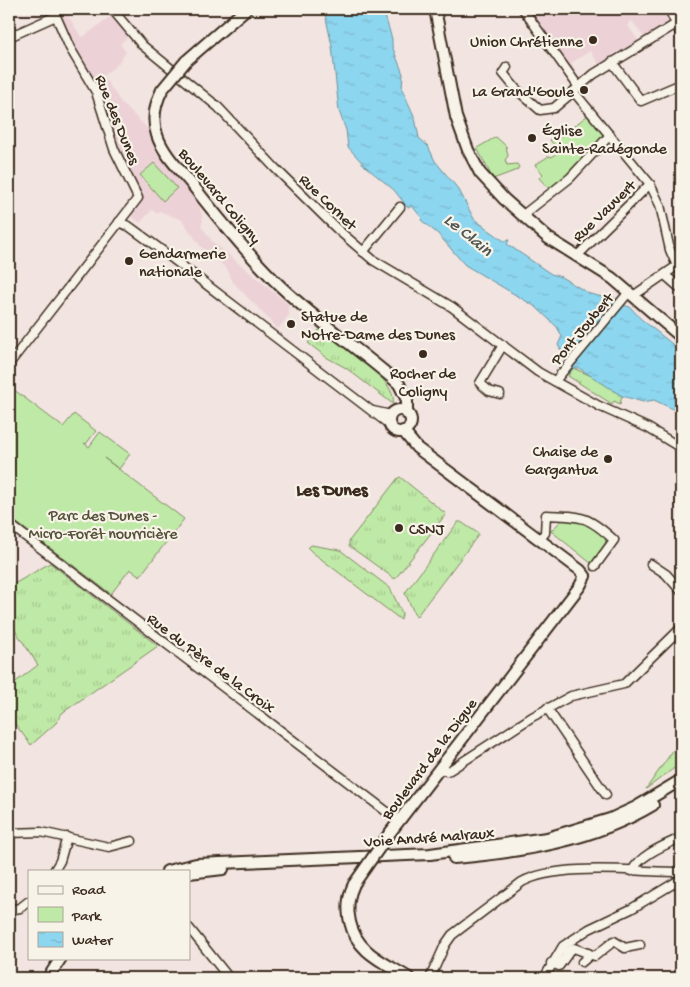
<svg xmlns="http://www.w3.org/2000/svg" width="690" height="987" viewBox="0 0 690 987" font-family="'Gochi Hand',sans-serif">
	<defs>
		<pattern id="grass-tufts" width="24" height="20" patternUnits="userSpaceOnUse" patternTransform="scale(1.25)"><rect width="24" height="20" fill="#bfe9a6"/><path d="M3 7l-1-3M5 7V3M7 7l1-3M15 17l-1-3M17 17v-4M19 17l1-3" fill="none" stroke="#a5c88e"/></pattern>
		<pattern id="forest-firs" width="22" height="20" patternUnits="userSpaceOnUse" patternTransform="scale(1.25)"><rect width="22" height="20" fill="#bfe9a6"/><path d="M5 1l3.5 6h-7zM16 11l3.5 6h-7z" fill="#a5c88e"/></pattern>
		<pattern id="water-ripples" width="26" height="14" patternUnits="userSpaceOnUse" patternTransform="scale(1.25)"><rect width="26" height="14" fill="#8dd6ef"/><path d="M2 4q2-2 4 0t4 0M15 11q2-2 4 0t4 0" fill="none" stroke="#7bb8cc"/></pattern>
	</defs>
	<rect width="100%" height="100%" fill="#f2e4e0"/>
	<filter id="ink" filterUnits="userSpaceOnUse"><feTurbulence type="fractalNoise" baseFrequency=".02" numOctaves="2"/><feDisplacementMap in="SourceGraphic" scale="10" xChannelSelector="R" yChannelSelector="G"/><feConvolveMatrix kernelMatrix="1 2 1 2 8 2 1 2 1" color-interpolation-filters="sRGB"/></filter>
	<g filter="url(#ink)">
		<g fill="#ecd2d6">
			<polygon points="537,9 542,15 554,9 663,9 669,22 668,25 645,39 632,21 629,22 628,26 639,42 622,52 618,51 614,53 613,57 600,66 590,51 571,63 574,69 570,71 530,13"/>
			<polygon points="56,13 67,14 82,38 112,15 128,37 120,44 126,52 117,65 103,76 121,102 149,130 156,149 198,200 203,220 201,226 213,242 288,304 289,315 278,329 233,282 227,269 201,247 182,220 159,211 157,214 152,210 140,223 129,214 143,199 116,149 103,108"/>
		</g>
		<g fill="url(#grass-tufts)" stroke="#7d8a62">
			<path d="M320,329C338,342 399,380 393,404L346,368L326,357L308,343Z"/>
			<polygon points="573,368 601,380 622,396 620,404 614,401 612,404 568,376"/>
			<polygon points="400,477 446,514 395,579 349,546 349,541 398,478"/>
			<polygon points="458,522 461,522 479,534 416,617 405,593"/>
			<polygon points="311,545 340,550 390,588 402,613 401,620 312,552 308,548"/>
			<polygon points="50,563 158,646 62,713 56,723 31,745 9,716 9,687 38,665 9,621 9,587"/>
		</g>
		<polygon fill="url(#forest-firs)" stroke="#7d8a62" points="681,739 681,763 646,789"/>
		<g fill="#bfe9a6" stroke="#7d8a62">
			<polygon points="588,115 603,133 603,137 577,166 550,190 539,178 543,174 535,165 549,156 552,157 559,151 550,140 558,135 560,137"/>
			<polygon points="496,137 506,146 508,156 505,160 507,165 517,164 519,167 517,170 493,179 477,148"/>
			<polygon points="154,163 177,188 163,201 140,175"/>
			<polygon points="9,386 63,427 74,414 96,431 86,444 84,443 89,447 100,432 130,454 119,469 104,458 184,519 140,576 130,569 111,594 9,517"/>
			<polygon points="564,518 580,519 605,536 606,547 592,564 551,531"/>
		</g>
		<polygon fill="url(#water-ripples)" stroke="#6c919b" points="324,9 383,9 392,39 392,46 403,74 402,89 415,118 419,138 428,146 435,161 459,190 474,219 504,241 509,240 507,244 551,274 561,277 590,294 611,299 613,297 623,305 630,307 641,319 681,351 681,413 654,400 643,402 622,396 579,368 573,368 569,374 571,367 565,361 566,359 558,345 562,336 557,327 536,307 465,265 438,234 421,220 422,218 412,206 408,208 394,190 366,167 348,147 346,130 339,111 332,46"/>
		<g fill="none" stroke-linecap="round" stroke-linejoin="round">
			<g stroke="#3b2a1e" stroke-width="11">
				<g id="street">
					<polyline points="112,9 142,45 218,107 275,168 337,229 373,260 452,307 538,372 599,406 648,428 681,448"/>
					<polyline points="523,9 578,86"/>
					<polyline points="669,9 681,35"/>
					<polyline points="9,37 56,16 70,48 96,92 114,149 138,198 9,364"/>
					<polyline points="612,62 641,101 681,84"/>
					<polyline points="507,67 503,73 516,89 540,110 554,108 594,74 676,24"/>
					<polyline points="574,92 650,184 660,205 670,250 677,266"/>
					<polyline points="523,215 570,178 610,135"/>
					<polyline points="119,222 130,227 160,249 390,425"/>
					<polyline points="363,252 400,207"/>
					<polyline points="576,257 650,184"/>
					<polyline points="665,275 681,289"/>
					<polyline points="633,296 681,263"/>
					<polyline points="555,381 629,292"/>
					<polyline points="500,394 489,391 480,383 503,345"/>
					<polyline points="373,411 391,415"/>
					<polyline points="9,524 399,821"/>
					<path d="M540,539L545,533L546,515C581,516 587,515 614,540L595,566"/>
					<polyline points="651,564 666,574 681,591"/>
					<polyline points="547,708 606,795"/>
					<polyline points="439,768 446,771 450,770 532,717 571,696 624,684 681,628"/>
					<polyline points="9,833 41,832 109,847 132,841"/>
					<polyline points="54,871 60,861 67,837"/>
					<path d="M632,871C640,855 663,846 678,839"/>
					<polyline points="9,910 20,908 29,901"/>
					<polyline points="189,928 229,978"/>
					<polyline points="582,962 589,956 588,953"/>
					<polyline points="551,963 559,966 567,955 566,953 574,948 595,956 614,941 625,948 640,945"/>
					<path d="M430,978L445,945L452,935L522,882C558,862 638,872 681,872"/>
					<polyline points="544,978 563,946 589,929 631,909 681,879"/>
				</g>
			</g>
			<g stroke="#3b2a1e" stroke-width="14">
				<g id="secondary">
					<polyline points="435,9 456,117 468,150 480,173 504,199 548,238 612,278 681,337"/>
					<polyline points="186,61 246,9"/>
					<path d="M162,90C155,104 152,120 157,135C163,154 181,171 194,187C219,219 245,251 274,280C312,318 358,348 399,384L407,400V414"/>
					<circle cx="400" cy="421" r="11"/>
					<polyline points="389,834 580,586 585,576 580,570 417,448 403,431"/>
					<path d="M454,858C523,852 593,841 653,805"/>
					<polyline points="167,871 196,864 430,854 547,838 610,819 636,807 681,780"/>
					<polyline points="189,873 223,869"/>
					<path d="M354,884C348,896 347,909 350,922C357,953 384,962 409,978"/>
					<polyline points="48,978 61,958"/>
				</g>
			</g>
			<use href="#street" stroke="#f7f3e8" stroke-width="8"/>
			<use href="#secondary" stroke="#f7f3e8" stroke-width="10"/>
			<g stroke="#3b2a1e" stroke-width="14" stroke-linecap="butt">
				<g id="secondary-bridge">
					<polyline points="162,90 186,61"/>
					<polyline points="354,884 389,834"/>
				</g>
			</g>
			<use href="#secondary-bridge" stroke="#f7f3e8" stroke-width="10"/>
		</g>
	</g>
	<g fill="#3b2a1e" stroke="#f7f3e8" stroke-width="2">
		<circle cx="593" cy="40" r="5"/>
		<circle cx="584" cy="90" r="5"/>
		<circle cx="532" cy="138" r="5"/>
		<circle cx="129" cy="261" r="5"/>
		<circle cx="291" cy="324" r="5"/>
		<circle cx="423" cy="354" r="5"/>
		<circle cx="608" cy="459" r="5"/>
		<circle cx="399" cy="528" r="5"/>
	</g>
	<g text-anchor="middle" stroke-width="4.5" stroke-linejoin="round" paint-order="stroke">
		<g font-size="16" fill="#3b2a1e" stroke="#f7f3e8" text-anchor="start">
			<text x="583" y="46" text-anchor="end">Union Chrétienne</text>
			<text x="574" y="96" text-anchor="end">La Grand'Goule</text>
			<text x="542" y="135">Église<tspan x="542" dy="18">Sainte-Radégonde</tspan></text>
			<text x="139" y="258">Gendarmerie<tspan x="139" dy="18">nationale</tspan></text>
			<text x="301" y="321">Statue de<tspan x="301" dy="18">Notre-Dame des Dunes</tspan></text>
			<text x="423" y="378" text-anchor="middle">Rocher de<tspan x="423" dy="18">Coligny</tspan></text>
			<text x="598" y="456" text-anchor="end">Chaise de<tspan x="598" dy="18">Gargantua</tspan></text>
			<text x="409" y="534">CSNJ</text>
		</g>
		<g font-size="16" fill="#3b2a1e" stroke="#f7f3e8">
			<text transform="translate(119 119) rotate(68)" y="6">Rue des Dunes</text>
			<text transform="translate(221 195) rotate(50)" y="6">Boulevard Coligny</text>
			<text transform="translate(329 201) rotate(44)" y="6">Rue Cornet</text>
			<text transform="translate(603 210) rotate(-44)" y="6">Rue Vauvert</text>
			<text transform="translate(581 328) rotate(-50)" y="6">Pont Joubert</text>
			<text transform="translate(212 662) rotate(37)" y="6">Rue du Père de la Croix</text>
			<text transform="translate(428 758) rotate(-53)" y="6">Boulevard de la Digue</text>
			<text transform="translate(429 836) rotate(-4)" y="6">Voie André Malraux</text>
		</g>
		<g font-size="16" fill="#555039" stroke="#f7f3e8">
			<text x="103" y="520">Parc des Dunes -<tspan x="103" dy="18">Micro-Forêt nourricière</tspan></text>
		</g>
		<g font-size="18" font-style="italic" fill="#505552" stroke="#f7f3e8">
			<text transform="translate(469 234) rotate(39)" y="6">Le Clain</text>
		</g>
		<g font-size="18" font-weight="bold" fill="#3b2a1e" stroke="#f7f3e8">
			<text x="332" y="495">Les Dunes</text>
		</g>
	</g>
	<rect width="690" height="987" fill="none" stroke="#f7f3e8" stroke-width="30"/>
	<rect x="15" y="15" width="660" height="957" fill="none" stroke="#3b2a1e" stroke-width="2" filter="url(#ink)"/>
	<rect x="28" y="870" width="162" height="90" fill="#f7f3e8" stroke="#aca397"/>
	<rect x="38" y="886" width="25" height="8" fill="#f7f3e8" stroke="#aca397"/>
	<text x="72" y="894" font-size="15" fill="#3b2a1e">Road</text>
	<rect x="38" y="907" width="25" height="15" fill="#bfe9a6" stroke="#aca397"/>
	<text x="72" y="920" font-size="15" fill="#3b2a1e">Park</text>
	<rect x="38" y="932" width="25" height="15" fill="url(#water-ripples)" stroke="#aca397"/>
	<text x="72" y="944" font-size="15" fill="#3b2a1e">Water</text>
</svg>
